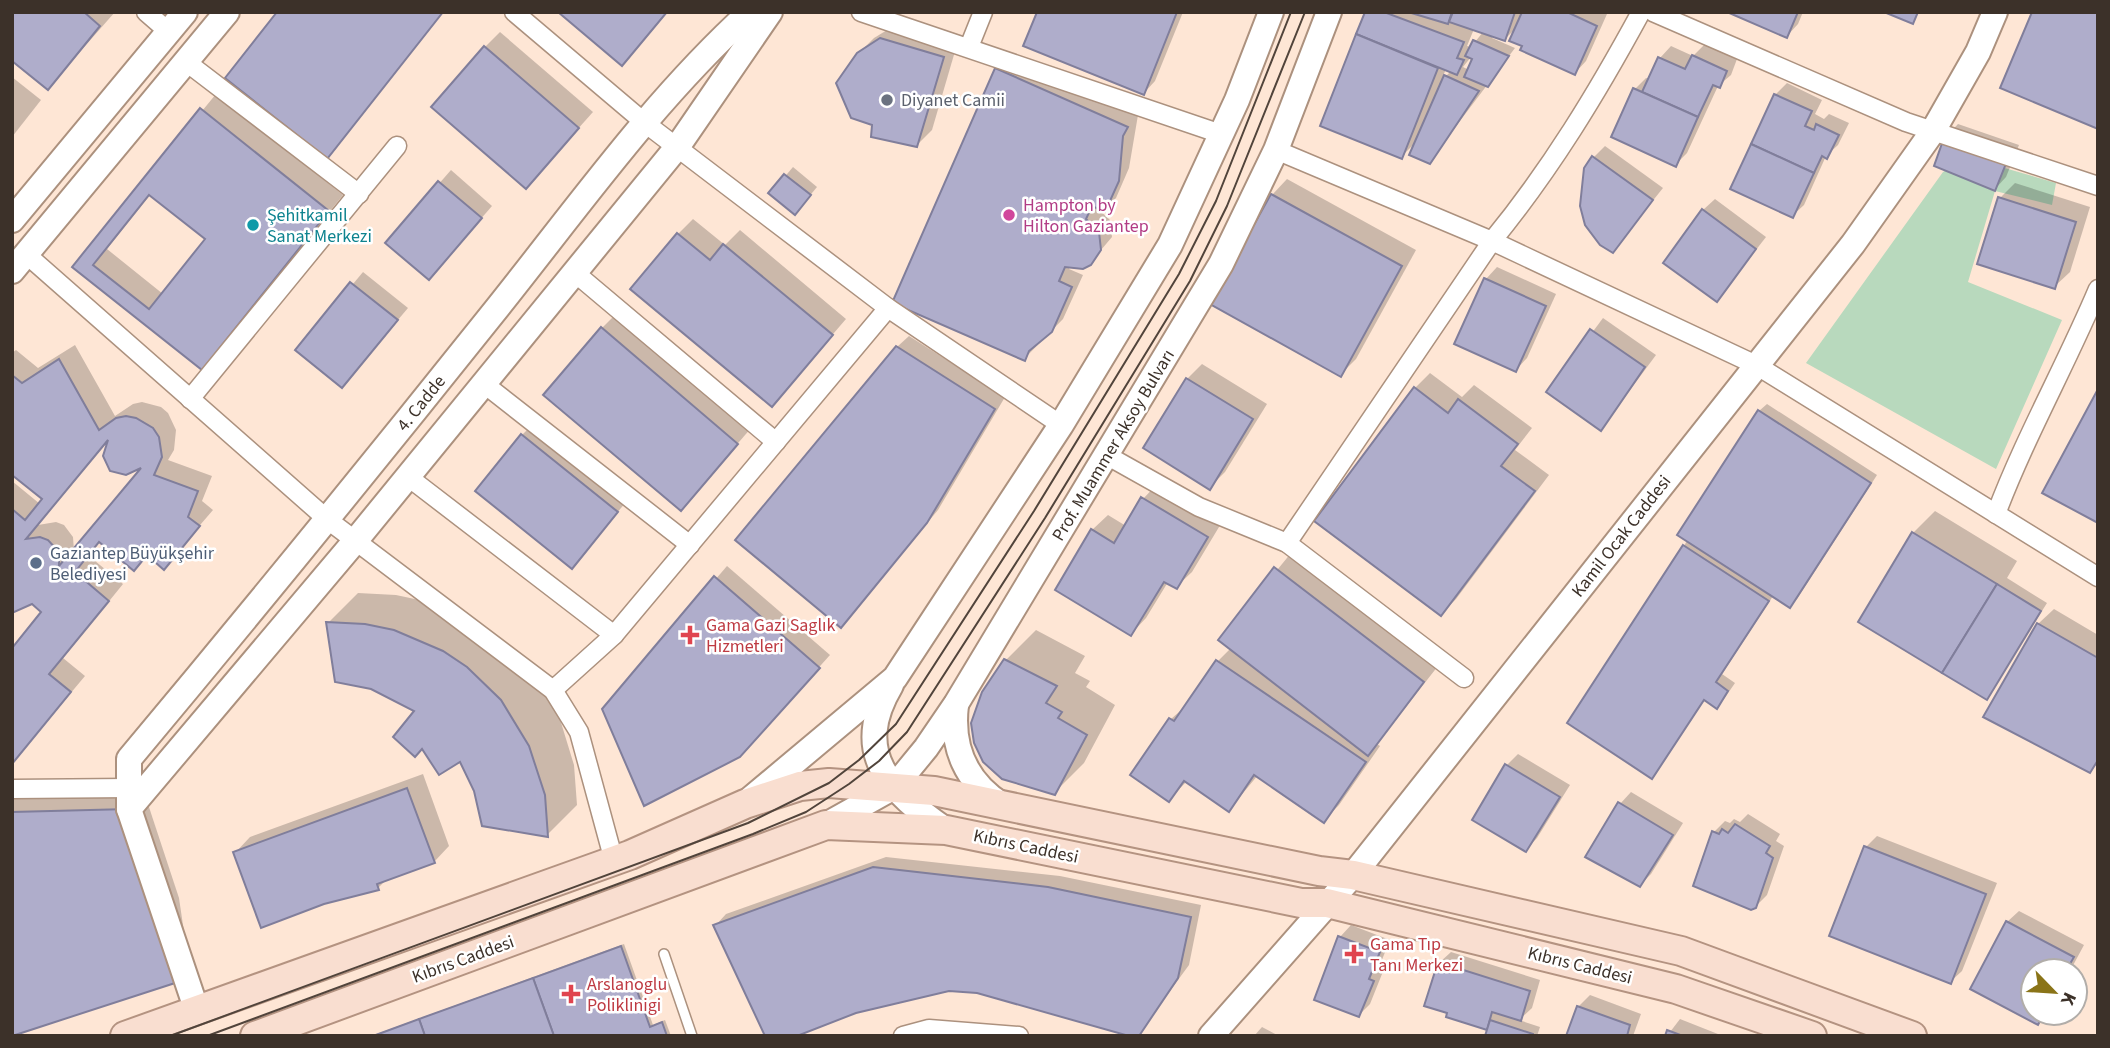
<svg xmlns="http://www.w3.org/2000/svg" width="2110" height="1048" viewBox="0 0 2110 1048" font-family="'Source Sans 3',sans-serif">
	<rect width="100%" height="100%" fill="#fee6d5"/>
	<polygon fill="#b8d9bd" points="1970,158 2056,183 2052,205 1995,191 1968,282 2062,320 1996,469 1806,363 1943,172"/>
	<g fill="#0003" fill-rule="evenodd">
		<polygon points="12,12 115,12 48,88"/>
		<polygon points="1039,12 1183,12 1155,81 1144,93"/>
		<path d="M1367,12H1603L1607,14L1586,61L1575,73L1524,46L1516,28L1505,39L1493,35L1492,38L1515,48L1429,162L1416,142L1401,157L1322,125ZM1474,29L1483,32L1471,47L1467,46ZM1471,57L1474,58L1469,70L1463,67ZM1446,69L1451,71L1441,81Z"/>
		<polygon points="1731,12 1803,12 1798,24 1787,36"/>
		<polygon points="897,24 958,41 932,130 917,145 874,124 858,54 874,38"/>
		<polygon points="500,32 593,112 526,187 485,47"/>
		<polygon points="1705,44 1737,59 1731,75 1718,86 1687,153 1676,164 1635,89 1646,78 1650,79 1660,58 1671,46 1693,56"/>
		<polygon points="1008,58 1138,115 1129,168 1116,198 1105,209 1095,206 1110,220 1112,237 1090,263 1071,266 1069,269 1083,275 1063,319 1024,359 996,69"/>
		<polygon points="12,77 41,100 12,137"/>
		<polygon points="1787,83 1822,100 1815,114 1824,119 1829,114 1849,123 1838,145 1826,156 1804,205 1792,216 1775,95"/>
		<path d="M216,94L343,195L202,368L75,266ZM151,194L207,239L163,294L107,249Z"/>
		<polygon points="1958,124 2019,145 2006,177 1995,189 1947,136"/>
		<polygon points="1605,146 1663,188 1613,250 1594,157"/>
		<polygon points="793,167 817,187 802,205 771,193"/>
		<polygon points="451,170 492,206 440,266 388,242"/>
		<polygon points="1287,179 1416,250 1356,359 1341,374 1272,195"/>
		<polygon points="2015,183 2090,207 2070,272 2054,287 2000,198"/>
		<polygon points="1715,199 1766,237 1717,300 1703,210"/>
		<polygon points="693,219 725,245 740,230 846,319 772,405 678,234"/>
		<polygon points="1497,267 1556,294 1527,358 1516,370 1486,279"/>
		<polygon points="363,272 408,308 342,386 298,350"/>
		<polygon points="617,313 752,427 681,509 602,328"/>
		<polygon points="1603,318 1656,355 1601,429 1548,392"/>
		<polygon points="909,336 1005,397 938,510 852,614 897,347"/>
		<path d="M75,345L115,416L133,404L142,402L161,407L168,413L176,430L174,450L168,460L212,476L202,501L213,510L164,567L148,554L101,541L89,556L123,584L63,658L85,676L12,763L44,612L32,602L17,611L12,610V481L40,504L44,499L12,473V353L16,350L38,368ZM108,441L118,473L142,468L74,551L73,537L64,525L56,522L38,525Z"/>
		<polygon points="1202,364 1267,404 1225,472 1210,487 1187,379"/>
		<polygon points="1430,373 1462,397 1474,385 1532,428 1515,450 1549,475 1456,599 1441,614 1415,388"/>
		<polygon points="1767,404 1877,475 1797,599 1789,606 1773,596 1722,674 1735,683 1724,699 1716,706 1705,699 1652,777 1684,546 1759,411"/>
		<polygon points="537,420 631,496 572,567 522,435"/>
		<polygon points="1158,483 1222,522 1192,572 1176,587 1168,582 1146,618 1131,634 1092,530 1108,515 1126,526 1143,499"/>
		<polygon points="1935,511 2017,561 2007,578 2047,603 1987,698 1913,533"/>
		<polygon points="1291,553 1438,666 1377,744 1380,746 1339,805 1324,820 1258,775 1229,810 1187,781 1169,800 1171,719 1187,705 1218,661 1231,648 1220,640"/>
		<polygon points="727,566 830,655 751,743 604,709"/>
		<polygon points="358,593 396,595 424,601 530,670 559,716 574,765 577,805 547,835 475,790 461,759 417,710 328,623"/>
		<polygon points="2054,609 2098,635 2098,763 2090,771 2038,624"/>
		<polygon points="1036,630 1085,656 1075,673 1090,681 1086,687 1115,705 1084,763 1054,793 1006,660"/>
		<polygon points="1518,754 1570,785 1537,838 1526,850 1506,766"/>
		<polygon points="423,774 449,846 434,862 388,878 378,888 235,853 250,837"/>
		<polygon points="1631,792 1683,823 1651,874 1640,885 1620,804"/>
		<polygon points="145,795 179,898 189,966 12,1034 12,798"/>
		<polygon points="1748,814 1780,834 1776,841 1784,846 1767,895 1755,907 1714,832 1725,821 1730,823 1734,819 1740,822"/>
		<polygon points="1877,836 1997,883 1962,971 1950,982 1866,847"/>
		<polygon points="886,857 1060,876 1201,905 1189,965 1137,1036 1021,1002 715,926 726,914"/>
		<polygon points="2019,911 2084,945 2070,971 2033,971 2033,1013 2047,1013 2038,1022 1973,988 2007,922"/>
		<polygon points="1351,925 1390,940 1379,967 1384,969 1370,1004 1359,1015 1340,937"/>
		<polygon points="624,944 653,1025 665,1020 671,1036 371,1036"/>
		<polygon points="1451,952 1540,980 1532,1008 1519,1020 1540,1027 1537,1036 1487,1036 1489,1029 1439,963"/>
		<polygon points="1590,995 1641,1014 1633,1036 1568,1036 1578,1007"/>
		<polygon points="1680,1019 1723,1036 1667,1036"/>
		<polygon points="1262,1027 1279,1036 1254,1036"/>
	</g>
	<g fill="#afadcb" stroke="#807e9b" stroke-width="2" fill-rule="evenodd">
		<polygon points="12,12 84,12 100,26 48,90 12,61"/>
		<polygon points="277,12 443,12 327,159 225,78"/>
		<polygon points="558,12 667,12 622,66"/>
		<polygon points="1037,12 1177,12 1144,95 1023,46"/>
		<polygon points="1365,12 1384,12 1464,42 1457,58 1464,60 1457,75 1356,34"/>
		<polygon points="1408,12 1452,12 1448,24"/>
		<polygon points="1453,12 1515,12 1505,41 1449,22"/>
		<polygon points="1522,12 1567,12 1597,26 1575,75 1520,50 1522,46 1509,41"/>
		<polygon points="1727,12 1798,12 1787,38"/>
		<polygon points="1884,12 1918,12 1913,24"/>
		<polygon points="2032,12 2098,12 2098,129 2000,88"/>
		<polygon points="1356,34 1438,68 1402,159 1320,126"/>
		<polygon points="880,38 944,57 917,147 871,137 872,125 851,118 836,83 857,53"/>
		<polygon points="1473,40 1509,56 1488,87 1464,77 1472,59 1465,56"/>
		<polygon points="484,46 579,128 526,189 431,107"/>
		<polygon points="1692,55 1727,71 1720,88 1713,85 1698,117 1642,92 1658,57 1685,69"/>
		<polygon points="995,68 1128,127 1123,136 1119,181 1105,212 1092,206 1086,219 1099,232 1101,250 1091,265 1083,269 1065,267 1059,281 1072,287 1052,332 1029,351 1025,361 892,303"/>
		<polygon points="1444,75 1479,91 1430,164 1409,155"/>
		<polygon points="1633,88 1698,117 1676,167 1611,137"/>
		<polygon points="1774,94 1812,111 1805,126 1814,130 1816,124 1839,135 1827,159 1822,156 1814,173 1751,144"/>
		<path d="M200,108L329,211L202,370L72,267ZM149,195L205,239L149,309L93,265Z"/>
		<polygon points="1945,135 2009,156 1995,191 1934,166"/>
		<polygon points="1751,144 1814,173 1793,218 1730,189"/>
		<polygon points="1592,156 1653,200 1613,253 1600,245 1585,225 1580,206 1584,168"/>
		<polygon points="784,174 811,195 795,215 768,193"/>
		<polygon points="438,181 482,218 429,280 385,243"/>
		<polygon points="1271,194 1402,266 1341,377 1210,304"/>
		<polygon points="1998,197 2076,222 2055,289 1977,264"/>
		<polygon points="1702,209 1756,249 1717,302 1663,263"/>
		<polygon points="677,233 710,260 723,244 833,335 772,407 630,289"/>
		<polygon points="1484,278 1546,306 1516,372 1454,344"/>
		<polygon points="350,282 398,320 342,388 295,350"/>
		<polygon points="601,327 738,444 681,511 543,395"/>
		<polygon points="1590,329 1645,367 1601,431 1546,392"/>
		<polygon points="896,346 995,409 927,523 841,628 735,540"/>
		<path d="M59,359L99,430L116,418L126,416L136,418L153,428L159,437L162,457L154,475L198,491L188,517L200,526L164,570L147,555L134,571L99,542L75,572L109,601L49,674L71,692L12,764V648L41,612L32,604L12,613V509L25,520L42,499L12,475V375L22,383ZM108,440L103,456L110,471L126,475L141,468L59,566V552L48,540L40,537L26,539Z"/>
		<polygon points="1186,378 1253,419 1210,490 1143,448"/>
		<polygon points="1414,387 1448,413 1458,399 1518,444 1501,466 1535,491 1441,616 1314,521"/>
		<polygon points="2098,389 2098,523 2042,493"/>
		<polygon points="1758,410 1871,483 1790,608 1677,535"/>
		<polygon points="521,434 618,512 572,569 475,491"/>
		<polygon points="1141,497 1208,537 1177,589 1164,582 1131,636 1055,590 1091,529 1114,543"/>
		<polygon points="1912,532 1997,584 1942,673 1858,622"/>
		<polygon points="1683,545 1769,601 1716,682 1728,691 1717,709 1704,700 1652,779 1567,723"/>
		<polygon points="1274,567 1424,682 1368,756 1218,640"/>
		<polygon points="714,576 820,668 740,757 644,806 602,709"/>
		<polygon points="1997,584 2041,611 1987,700 1942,673"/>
		<polygon points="326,622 365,624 394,630 443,651 467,667 501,700 529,746 545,795 548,837 482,826 474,791 460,762 439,775 422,749 415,757 393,737 414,711 371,689 335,682"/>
		<polygon points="2037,623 2098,658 2098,760 2090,773 1983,717"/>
		<polygon points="1004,659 1057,686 1046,703 1062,712 1058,718 1087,735 1055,795 1002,779 983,762 974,743 971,723 982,692"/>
		<polygon points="1216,660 1366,762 1324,823 1254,775 1229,812 1184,781 1169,802 1130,775 1169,718 1174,721"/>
		<polygon points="1505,764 1560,797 1526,852 1472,820"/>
		<polygon points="407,788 435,863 377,884 379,890 324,904 261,928 233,852"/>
		<polygon points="1618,802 1673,835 1640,887 1585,857"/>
		<polygon points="129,809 175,983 12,1036 12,812"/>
		<polygon points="1735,824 1770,846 1766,853 1773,858 1756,908 1751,910 1693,886 1712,831 1719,834 1722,829 1728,833"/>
		<polygon points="1864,846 1986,894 1951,984 1829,936"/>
		<polygon points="873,867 1048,887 1191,917 1178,978 1139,1036 1129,1036 977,993 949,991 856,1013 797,1036 765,1036 713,925"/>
		<polygon points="2006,921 2074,957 2066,971 2033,971 2033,1013 2044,1013 2038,1025 1970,989"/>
		<polygon points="1338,936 1380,952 1369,979 1374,981 1359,1017 1314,1000"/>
		<polygon points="621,946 650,1027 662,1022 667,1036 554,1036 533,978"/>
		<polygon points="1438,962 1530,991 1521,1021 1492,1012 1487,1030 1446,1017 1447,1013 1424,1006"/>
		<polygon points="533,978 554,1036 425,1036 419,1019"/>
		<polygon points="1577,1006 1630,1025 1627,1036 1566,1036"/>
		<polygon points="419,1019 425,1036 373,1036"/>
		<polygon points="1490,1020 1533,1034 1533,1036 1485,1036"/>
		<polygon points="1667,1030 1683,1036 1665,1036"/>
	</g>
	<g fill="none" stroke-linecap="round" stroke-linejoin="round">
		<g stroke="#ac917e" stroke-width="12">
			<polyline id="lane" points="664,954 692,1036"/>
		</g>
		<g stroke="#ac917e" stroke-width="21">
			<g id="street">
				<polyline points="146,12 169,32"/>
				<polyline points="514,12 645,123 888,308 1061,425"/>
				<polyline points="861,12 1221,134"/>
				<polyline points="1653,12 1906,122 2098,186"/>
				<polyline points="969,47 983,12"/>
				<polyline points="185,61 359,194"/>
				<polyline points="1276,150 1492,241 1756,365 2098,577"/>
				<polyline points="26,254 328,520 553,690 579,732 614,861"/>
				<polyline points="574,272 776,442"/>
				<polyline points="483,383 690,545"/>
				<polyline points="190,399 397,146"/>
				<polyline points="1108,456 1199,507 1287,543 1464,678"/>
				<polyline points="407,476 614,635"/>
				<path d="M1996,514C2025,437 2066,365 2098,289"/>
				<path d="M1287,543L1492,241C1551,169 1597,93 1641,12"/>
				<polyline points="553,690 614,635 888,308"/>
				<polyline points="12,789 129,788"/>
				<polyline points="903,1036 929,1029 1019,1036"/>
			</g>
		</g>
		<g stroke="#ac917e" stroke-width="28">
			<g id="secondary">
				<polyline points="12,220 185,12"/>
				<polyline points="12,271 227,12"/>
				<path d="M891,685C850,754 891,792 946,830"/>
				<path d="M956,705C951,747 966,782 1002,805"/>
				<polyline points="748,801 895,678 1061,425 1170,245 1237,100 1271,12"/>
				<path d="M129,809V759C251,613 371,466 490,317C573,214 651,102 750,12"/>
				<polyline points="826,825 894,787 926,748 956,704 1221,264 1276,150 1329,12"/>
				<polyline points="197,1011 129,809 356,540 678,146 770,12"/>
				<polyline points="1211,1036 1353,875 1853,244 1933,131 1978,52 1995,12"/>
			</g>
		</g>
		<g stroke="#b49381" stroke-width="32">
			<g id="primary">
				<polyline points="125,1036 630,855 745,804 800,786 829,783 934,791 1319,871 1353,875 1681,951 1912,1036"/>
				<polyline points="255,1036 826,825 946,830 1301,903 1327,903 1676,989 1812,1036"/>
			</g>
		</g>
		<use href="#lane" stroke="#fff" stroke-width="9"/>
		<use href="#street" stroke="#fff" stroke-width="18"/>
		<use href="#secondary" stroke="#fff" stroke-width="24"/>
		<use href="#primary" stroke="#f9ded0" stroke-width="28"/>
		<g stroke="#51443b" stroke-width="2">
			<polyline points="170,1036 748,823 829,783 859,760 896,724 1034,511 1179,274 1216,201 1291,12"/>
			<polyline points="207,1036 753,834 806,812 849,784 879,761 907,732 1045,518 1190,281 1227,206 1305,12"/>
		</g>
	</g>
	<circle fill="#6b7280" stroke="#fff" stroke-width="2.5" cx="887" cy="100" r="7"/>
	<circle fill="#d1479c" stroke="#fff" stroke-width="2.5" cx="1009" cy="215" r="7"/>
	<circle fill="#0f9aa8" stroke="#fff" stroke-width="2.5" cx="253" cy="225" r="7"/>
	<circle fill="#5c6f8a" stroke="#fff" stroke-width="2.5" cx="36" cy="563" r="7"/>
	<g fill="#e0444e" stroke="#fff" stroke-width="2.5">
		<path d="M686.5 624.5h7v7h7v7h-7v7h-7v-7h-7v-7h7z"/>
		<path d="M1350.5 943.5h7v7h7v7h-7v7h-7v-7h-7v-7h7z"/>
		<path d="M567.5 983.5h7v7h7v7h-7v7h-7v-7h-7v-7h7z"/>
	</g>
	<g text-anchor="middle" stroke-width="5" stroke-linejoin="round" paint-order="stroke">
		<g font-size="18" fill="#5b616d" stroke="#fff" text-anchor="start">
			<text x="901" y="106">Diyanet Camii</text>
		</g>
		<g font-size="18" fill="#b23c85" stroke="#fff" text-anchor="start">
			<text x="1023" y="211">Hampton by<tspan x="1023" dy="21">Hilton Gaziantep</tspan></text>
		</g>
		<g font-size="18" fill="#0d838f" stroke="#fff" text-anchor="start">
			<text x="267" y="221">Şehitkamil<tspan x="267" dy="21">Sanat Merkezi</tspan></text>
		</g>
		<g font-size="18" fill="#3c3129" stroke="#fff">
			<text transform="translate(421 403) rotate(-51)" y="6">4. Cadde</text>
			<text transform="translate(1113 445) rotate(-59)" y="6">Prof. Muammer Aksoy Bulvarı</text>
			<text transform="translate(1621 536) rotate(-52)" y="6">Kamil Ocak Caddesi</text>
			<text transform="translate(1026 846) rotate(12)" y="6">Kıbrıs Caddesi</text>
			<text transform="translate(463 959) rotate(-20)" y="6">Kıbrıs Caddesi</text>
			<text transform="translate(1580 965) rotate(14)" y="6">Kıbrıs Caddesi</text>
		</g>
		<g font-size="18" fill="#4e5e75" stroke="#fff" text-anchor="start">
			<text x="50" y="559">Gaziantep Büyükşehir<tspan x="50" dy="21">Belediyesi</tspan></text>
		</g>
		<g font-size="18" fill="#be3a42" stroke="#fff" text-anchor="start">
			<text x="706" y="631">Gama Gazi Saglık<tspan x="706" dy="21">Hizmetleri</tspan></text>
			<text x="1370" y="950">Gama Tıp<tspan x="1370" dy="21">Tanı Merkezi</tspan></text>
			<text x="587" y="990">Arslanoglu<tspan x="587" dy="21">Poliklinigi</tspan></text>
		</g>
	</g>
	<rect width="2110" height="1048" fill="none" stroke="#3c3129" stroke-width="28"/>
	<g transform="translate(2054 992) rotate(115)"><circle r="33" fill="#ffffff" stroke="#b1ada9" stroke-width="2"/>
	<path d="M0-5L12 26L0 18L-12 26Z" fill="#8a7418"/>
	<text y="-10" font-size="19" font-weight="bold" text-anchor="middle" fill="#3c3129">K</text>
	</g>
</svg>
